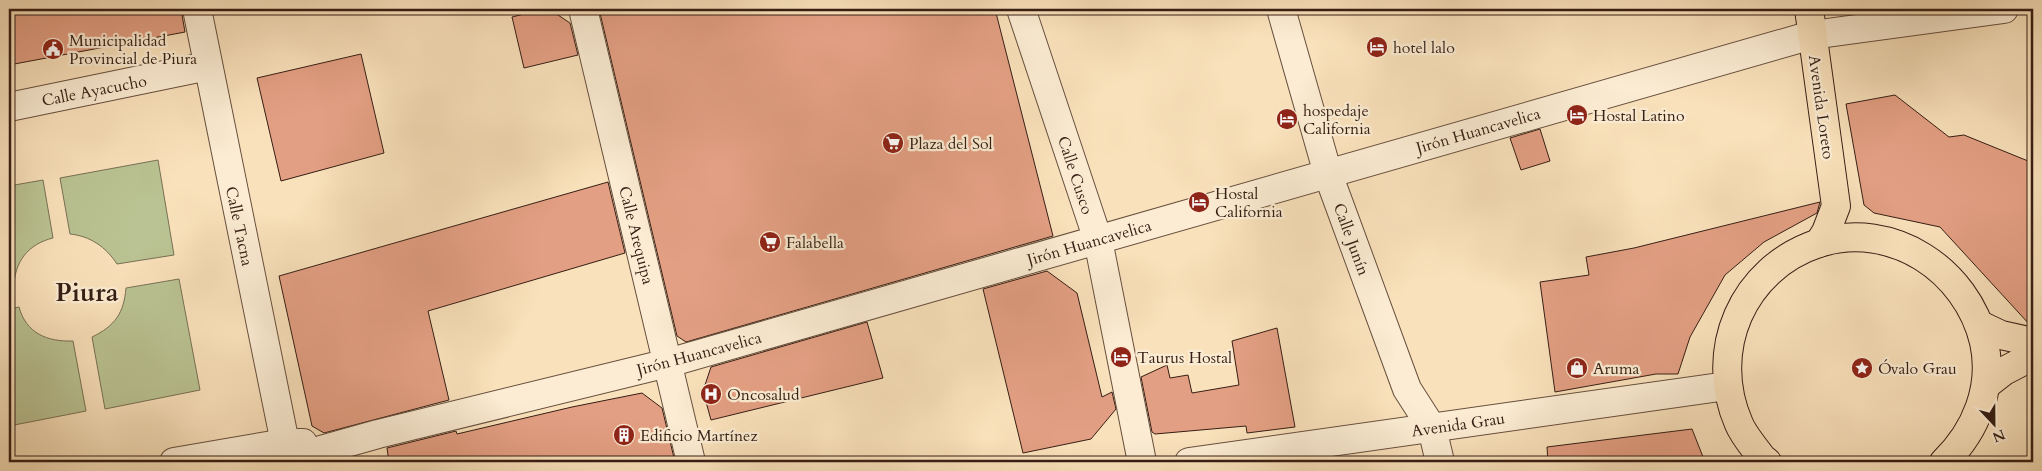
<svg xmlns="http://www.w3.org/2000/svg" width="2042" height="471" viewBox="0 0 2042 471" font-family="Cardo,serif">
	<rect width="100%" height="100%" fill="#f9e1bb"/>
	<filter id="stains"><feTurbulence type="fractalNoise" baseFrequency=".004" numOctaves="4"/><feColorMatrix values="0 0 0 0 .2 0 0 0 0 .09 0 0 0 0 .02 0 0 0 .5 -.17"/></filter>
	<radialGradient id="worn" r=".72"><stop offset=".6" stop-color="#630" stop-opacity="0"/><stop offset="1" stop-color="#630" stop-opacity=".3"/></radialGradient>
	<g fill="#bac393" stroke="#787054">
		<path d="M158,160L174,255L117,264C106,247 90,236 70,234L60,178Z"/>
		<path d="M43,180L53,238C28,244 14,262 14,288L9,289V186Z"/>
		<path d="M179,279L200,390L105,409L92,337C115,326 124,313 126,288Z"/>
		<path d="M19,307C26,333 47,342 73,341L86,411L9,426V309Z"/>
	</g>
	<g fill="#e39f83" stroke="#361e14">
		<polygon points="9,9 181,9 185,32 9,65"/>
		<polygon points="544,9 549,9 570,23 578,55 524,68 512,17"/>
		<polygon points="599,9 995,9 1053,236 686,342 677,336"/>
		<polygon points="361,54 384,153 281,181 257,78"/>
		<polygon points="1895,95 1949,137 1964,135 2033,163 2033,326 2030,325 1940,227 1874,213 1864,205 1846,104"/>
		<polygon points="1540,129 1550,161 1521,170 1510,138"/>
		<polygon points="608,182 625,253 428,311 449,400 324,433 312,426 279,276"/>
		<polygon points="1820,202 1817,213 1764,242 1725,275 1690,337 1678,374 1656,374 1555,392 1540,282 1589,275 1586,257 1634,248"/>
		<polygon points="1047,271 1077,293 1102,397 1112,392 1116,409 1091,439 1023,453 983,289"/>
		<polygon points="867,322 883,378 711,420 703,391 711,367"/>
		<polygon points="1277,328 1295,427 1247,433 1246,426 1155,434 1152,432 1141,377 1167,365 1170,378 1188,375 1192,393 1239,385 1232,341"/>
		<polygon points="642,393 662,408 675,462 389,462 387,448 456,431 457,434 572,407"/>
		<polygon points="1692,429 1705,462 1548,462 1547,447"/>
	</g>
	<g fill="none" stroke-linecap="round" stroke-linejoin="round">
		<g stroke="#674f3e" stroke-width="30">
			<g id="minor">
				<polyline points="197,9 285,443"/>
				<polyline points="583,9 691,462"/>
				<polyline points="1021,9 1098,240 1142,462"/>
				<polyline points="1281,9 1328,174 1407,389 1432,428 1440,462"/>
				<polyline points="9,107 208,66"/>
				<polyline points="321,450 378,434 668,363 1812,35 2004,9"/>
				<polyline points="174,462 285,443 303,443"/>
				<polyline points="1189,462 1727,386"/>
			</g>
		</g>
		<g stroke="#361e14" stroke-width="30">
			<g id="major">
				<polyline points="1809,9 1836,206 1826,232 1819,243"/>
				<polyline points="1980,325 2001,335 2033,342"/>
				<polyline points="1986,385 2004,371 2033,356"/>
				<path d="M1767,462L1762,458C1755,448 1744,436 1739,424C1707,351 1742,268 1819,243C1892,220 1967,270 1984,342C1994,387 1976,431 1944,462"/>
			</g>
		</g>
		<use href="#minor" stroke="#fbecd3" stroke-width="28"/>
		<use href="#major" stroke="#f9e1bb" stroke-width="28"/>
	</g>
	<defs>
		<g id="hotel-disc" transform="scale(1.125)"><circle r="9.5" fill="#8f2418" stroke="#fbecd3"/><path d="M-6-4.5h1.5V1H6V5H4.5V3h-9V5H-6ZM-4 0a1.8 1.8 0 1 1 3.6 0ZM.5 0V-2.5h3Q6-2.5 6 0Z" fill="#fff"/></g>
		<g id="civic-disc" transform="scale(1.125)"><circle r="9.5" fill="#8f2418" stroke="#fbecd3"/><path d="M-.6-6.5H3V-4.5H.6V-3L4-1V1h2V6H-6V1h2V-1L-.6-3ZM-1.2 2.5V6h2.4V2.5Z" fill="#fff"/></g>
		<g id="supermarket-disc" transform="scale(1.125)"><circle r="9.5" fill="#8f2418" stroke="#fbecd3"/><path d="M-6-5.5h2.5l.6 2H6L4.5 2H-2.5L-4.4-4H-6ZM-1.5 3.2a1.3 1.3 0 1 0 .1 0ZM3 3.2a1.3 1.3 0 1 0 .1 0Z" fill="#fff"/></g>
		<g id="shop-disc" transform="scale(1.125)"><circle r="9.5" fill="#8f2418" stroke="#fbecd3"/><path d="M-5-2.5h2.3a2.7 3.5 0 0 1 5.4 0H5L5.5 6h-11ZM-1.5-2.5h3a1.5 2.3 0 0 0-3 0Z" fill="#fff"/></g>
		<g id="sight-disc" transform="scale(1.125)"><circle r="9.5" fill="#8f2418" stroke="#fbecd3"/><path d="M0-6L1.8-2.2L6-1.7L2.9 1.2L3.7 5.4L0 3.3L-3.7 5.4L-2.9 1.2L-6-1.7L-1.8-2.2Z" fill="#fff"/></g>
		<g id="hospital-disc" transform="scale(1.125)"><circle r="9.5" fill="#8f2418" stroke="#fbecd3"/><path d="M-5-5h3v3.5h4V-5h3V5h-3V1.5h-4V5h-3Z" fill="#fff"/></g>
		<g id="building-disc" transform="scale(1.125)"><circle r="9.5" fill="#8f2418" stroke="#fbecd3"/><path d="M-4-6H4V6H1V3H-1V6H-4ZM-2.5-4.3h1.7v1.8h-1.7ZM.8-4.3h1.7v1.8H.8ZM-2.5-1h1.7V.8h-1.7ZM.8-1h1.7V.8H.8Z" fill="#fff"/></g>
	</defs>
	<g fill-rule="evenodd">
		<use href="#hotel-disc" x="1377" y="47"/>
		<use href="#civic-disc" x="53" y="49"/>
		<use href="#hotel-disc" x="1577" y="115"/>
		<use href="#hotel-disc" x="1287" y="119"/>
		<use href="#supermarket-disc" x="893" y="143"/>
		<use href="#hotel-disc" x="1199" y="202"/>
		<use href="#supermarket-disc" x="770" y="242"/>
		<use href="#hotel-disc" x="1121" y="357"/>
		<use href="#shop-disc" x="1577" y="368"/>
		<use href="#sight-disc" x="1862" y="368"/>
		<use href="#hospital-disc" x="711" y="394"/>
		<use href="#building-disc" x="624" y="435"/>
	</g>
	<g text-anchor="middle" stroke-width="4.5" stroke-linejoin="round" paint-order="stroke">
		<g font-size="16" fill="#361e14" stroke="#fbecd3" text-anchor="start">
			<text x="69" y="46">Municipalidad<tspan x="69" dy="18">Provincial de Piura</tspan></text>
			<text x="1393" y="53">hotel lalo</text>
			<text x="1303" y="116">hospedaje<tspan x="1303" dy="18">California</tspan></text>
			<text x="1593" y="121">Hostal Latino</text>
			<text x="909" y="149">Plaza del Sol</text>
			<text x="1215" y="199">Hostal<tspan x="1215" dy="18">California</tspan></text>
			<text x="786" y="248">Falabella</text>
			<text x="1137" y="363">Taurus Hostal</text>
			<text x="1593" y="374">Aruma</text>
			<text x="1878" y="374">Óvalo Grau</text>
			<text x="727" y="400">Oncosalud</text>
			<text x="640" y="441">Edificio Martínez</text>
		</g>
		<g font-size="16" fill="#361e14" stroke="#fbecd3">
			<text transform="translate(94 90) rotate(-11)" y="6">Calle Ayacucho</text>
			<text transform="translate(1822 107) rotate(82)" y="6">Avenida Loreto</text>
			<text transform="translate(1478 130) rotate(-16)" y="6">Jirón Huancavelica</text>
			<text transform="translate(1076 175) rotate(72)" y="6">Calle Cusco</text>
			<text transform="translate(240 226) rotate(78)" y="6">Calle Tacna</text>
			<text transform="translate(637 235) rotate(76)" y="6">Calle Arequipa</text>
			<text transform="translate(1352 239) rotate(70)" y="6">Calle Junín</text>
			<text transform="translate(1089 242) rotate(-16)" y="6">Jirón Huancavelica</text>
			<text transform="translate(699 353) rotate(-15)" y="6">Jirón Huancavelica</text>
			<text transform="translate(1458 424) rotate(-8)" y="6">Avenida Grau</text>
		</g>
		<g font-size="26" font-weight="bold" fill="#361e14" stroke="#fbecd3">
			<text x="87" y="301">Piura</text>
		</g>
	</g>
	<rect width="2042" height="471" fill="none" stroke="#f9e1bb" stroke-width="30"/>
	<rect x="10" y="10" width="2022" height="451" fill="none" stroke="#361e14" stroke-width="2.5"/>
	<rect x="15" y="15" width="2012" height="441" fill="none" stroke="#361e14"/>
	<g transform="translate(1994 424) rotate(158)" stroke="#fbecd3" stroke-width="4" paint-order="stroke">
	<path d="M0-4L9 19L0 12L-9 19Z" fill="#361e14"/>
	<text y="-8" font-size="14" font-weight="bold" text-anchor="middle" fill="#361e14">N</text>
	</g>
	<rect width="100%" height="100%" filter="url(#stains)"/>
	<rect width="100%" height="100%" fill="url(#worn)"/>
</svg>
